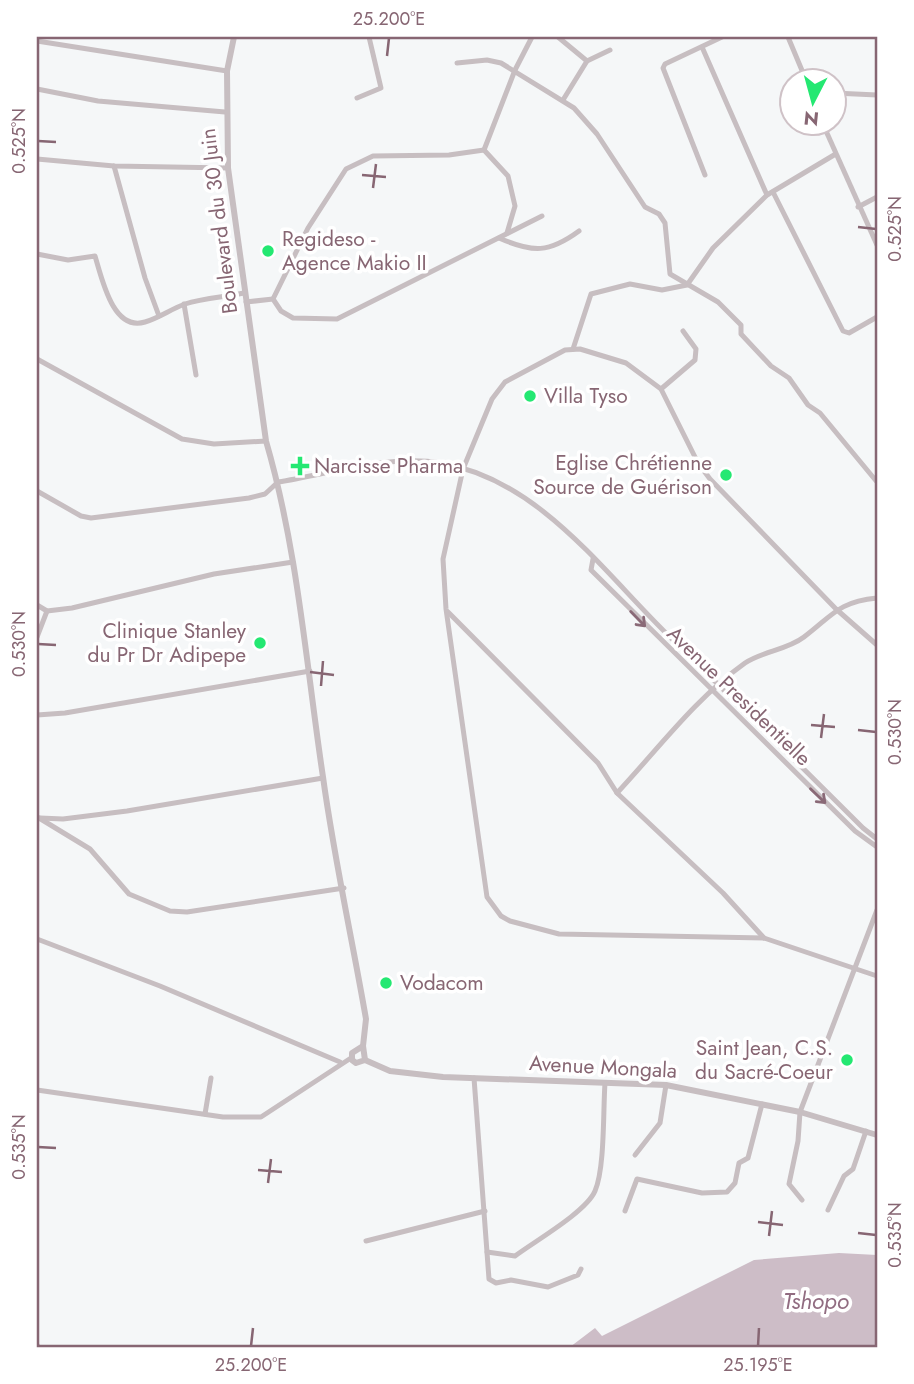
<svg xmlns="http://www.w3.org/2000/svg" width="914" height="1384" viewBox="0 0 914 1384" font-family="Jost,sans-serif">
	<rect width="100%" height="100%" fill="#f5f7f8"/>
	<polygon fill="#cdbdc7" points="839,1253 877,1255 877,1347 570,1347 595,1328 602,1336 754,1260"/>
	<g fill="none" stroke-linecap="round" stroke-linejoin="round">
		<polyline stroke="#cdbdc7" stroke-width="2" points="37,1342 40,1347"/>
		<g stroke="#c7bec1" stroke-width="5">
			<polyline points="558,37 587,61 563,100"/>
			<polyline points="788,37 806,80"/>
			<polyline points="37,41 227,71"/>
			<polyline points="702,47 767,195"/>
			<polyline points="587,61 610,50"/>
			<polyline points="457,63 487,60 501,63 574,108 597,134 645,207 659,214 665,223 670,274 718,302 741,325 741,334 771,366 789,378 808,405 820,413 877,482"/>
			<polyline points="37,89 98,101 225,112"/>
			<polyline points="834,93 877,95"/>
			<polyline points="357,98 381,88 369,37"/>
			<polyline points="822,122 877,245"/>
			<polyline points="37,159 114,166 228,168"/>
			<polyline points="114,166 145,278 159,316"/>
			<polyline points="705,175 663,68 665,64 722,37"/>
			<polyline points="773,192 843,331 849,333 877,317"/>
			<polyline points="858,207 877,197"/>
			<polyline points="507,233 515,206 508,176 484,150 515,70 532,37"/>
			<path d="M499,238C533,253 549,253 579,231"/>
			<path d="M37,254L68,260L95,256C102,279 113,332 145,322C159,318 171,309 185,304C203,298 225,297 244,293"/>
			<polyline points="273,299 308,228 346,169 373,156 449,155 484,150"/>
			<polyline points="246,302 273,299 281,311 293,318 337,319 542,216"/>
			<polyline points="184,304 196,375"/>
			<polyline points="573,349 591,294 630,284 662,290 687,285 713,248 767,195 834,155"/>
			<polyline points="37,359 182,439 214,444 266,441"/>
			<polyline points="661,389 695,360 696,349 683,331"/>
			<path d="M37,491L81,516L91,518L249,498L265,494L278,482C329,474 389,454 441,463C540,480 603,572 670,637C735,701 799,764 863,828L877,839"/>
			<polyline points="593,559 591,570 855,831 877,847"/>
			<polyline points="37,605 47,611 72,608 214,574 293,562"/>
			<polyline points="448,612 598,763 617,793 723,893 764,938"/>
			<polyline points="37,637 47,611"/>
			<polyline points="877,645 836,609 710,479 698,463 661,389 626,363 580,349 565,350 505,382 492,399 463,469 443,559 446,609 487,897 501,916 510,921 559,934 764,938 877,976"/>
			<polyline points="37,715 65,713 310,671"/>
			<path d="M617,793C658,749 696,698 745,663C763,651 787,650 804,637C833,615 838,602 877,598"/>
			<polyline points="39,818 90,849 129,894 170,911 187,912 344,888"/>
			<polyline points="40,818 63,819 127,811 323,778"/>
			<polyline points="37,939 160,986 340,1062"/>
			<polyline points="474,1078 489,1279 496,1283 511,1280 548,1287 578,1275 581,1269"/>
			<polyline points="37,1090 223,1117 261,1117 351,1058"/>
			<polyline points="205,1114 211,1078"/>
			<polyline points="635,1155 660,1123 666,1085"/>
			<polyline points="802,1200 789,1184 798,1141 800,1112 877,910"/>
			<polyline points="828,1210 844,1176 853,1169 866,1131"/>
			<polyline points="625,1211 637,1179 702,1193 727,1192 735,1183 739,1163 748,1158 762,1104"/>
			<polyline points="366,1241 485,1211"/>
			<path d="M487,1252L515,1256C535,1241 586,1212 595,1191C605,1168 603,1110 605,1083"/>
		</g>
		<g stroke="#c7bec1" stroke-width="6">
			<path d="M234,37L227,71L228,168L266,441C298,551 306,664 323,777C334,858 352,938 366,1019L363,1046"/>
			<polygon points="363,1046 365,1060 356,1063 352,1060 352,1053"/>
			<polyline points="365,1060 390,1071 443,1077 666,1085 800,1112 877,1135"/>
		</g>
	</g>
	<defs><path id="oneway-shaft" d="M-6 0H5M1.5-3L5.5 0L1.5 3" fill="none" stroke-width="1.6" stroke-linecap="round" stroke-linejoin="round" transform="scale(1.75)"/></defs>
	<g stroke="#8a6a77">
		<use href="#oneway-shaft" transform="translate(638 619) rotate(46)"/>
		<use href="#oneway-shaft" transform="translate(818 796) rotate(44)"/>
	</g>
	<path fill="none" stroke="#876673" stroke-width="2.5" d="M387,56L389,38M38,141L56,142M362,175L386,177M373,188L376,164M858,227L876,229M38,644L56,645M310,672L334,675M321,686L323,661M811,725L835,727M858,730L876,732M821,738L824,714M38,1147L56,1148M258,1170L282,1172M268,1183L271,1159M758,1222L783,1225M858,1233L876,1235M769,1236L772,1211M251,1346L253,1328M758,1346L759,1328"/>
	<g fill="#24e872" stroke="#fff" stroke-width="2.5">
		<circle cx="268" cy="251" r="7"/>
		<circle cx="530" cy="396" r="7"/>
		<path d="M296.5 455.5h7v7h7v7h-7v7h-7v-7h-7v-7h7z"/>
		<circle cx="726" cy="475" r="7"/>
		<circle cx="260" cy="643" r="7"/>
		<circle cx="386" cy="983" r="7"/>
		<circle cx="847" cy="1060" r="7"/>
	</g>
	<g text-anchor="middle" stroke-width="7" stroke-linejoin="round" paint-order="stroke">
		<g font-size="21" fill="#876673" stroke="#fff">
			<text transform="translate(219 221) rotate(-97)" y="7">Boulevard du 30 Juin</text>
			<text transform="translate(739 696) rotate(44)" y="7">Avenue Presidentielle</text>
			<text transform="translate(603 1067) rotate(3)" y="7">Avenue Mongala</text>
		</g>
		<g font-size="21" fill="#876673" stroke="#fff" text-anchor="start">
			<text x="282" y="246">Regideso -<tspan x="282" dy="24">Agence Makio II</tspan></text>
			<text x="544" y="403">Villa Tyso</text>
			<text x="712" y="470" text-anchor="end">Eglise Chrétienne<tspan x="712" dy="24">Source de Guérison</tspan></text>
			<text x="314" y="473">Narcisse Pharma</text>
			<text x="246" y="638" text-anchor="end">Clinique Stanley<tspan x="246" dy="24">du Pr Dr Adipepe</tspan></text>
			<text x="400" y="990">Vodacom</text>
			<text x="833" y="1055" text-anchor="end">Saint Jean, C.S.<tspan x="833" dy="24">du Sacré-Coeur</tspan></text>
		</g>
		<g font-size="23" font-style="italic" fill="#916c81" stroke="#fff">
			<text x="816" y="1309">Tshopo</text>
		</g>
	</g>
	<rect width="914" height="1384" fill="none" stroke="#ffffff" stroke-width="77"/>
	<g transform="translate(813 102) rotate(186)"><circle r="33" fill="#ffffff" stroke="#cfc2c7" stroke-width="2"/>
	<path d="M0-5L12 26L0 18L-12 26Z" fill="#24e872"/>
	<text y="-10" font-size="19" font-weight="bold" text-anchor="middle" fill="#876673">N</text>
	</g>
	<rect x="38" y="38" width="838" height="1308" fill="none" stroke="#876673" stroke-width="2.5"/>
	<g font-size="18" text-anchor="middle" fill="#876673">
		<text x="389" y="25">25.200°E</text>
		<text transform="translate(19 141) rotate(-90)" y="6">0.525°N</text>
		<text transform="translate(895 229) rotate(-90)" y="6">0.525°N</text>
		<text transform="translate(19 644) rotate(-90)" y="6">0.530°N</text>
		<text transform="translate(895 732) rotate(-90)" y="6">0.530°N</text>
		<text transform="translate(19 1147) rotate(-90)" y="6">0.535°N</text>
		<text transform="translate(895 1235) rotate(-90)" y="6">0.535°N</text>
		<text x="251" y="1371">25.200°E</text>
		<text x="758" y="1371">25.195°E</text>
	</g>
</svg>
